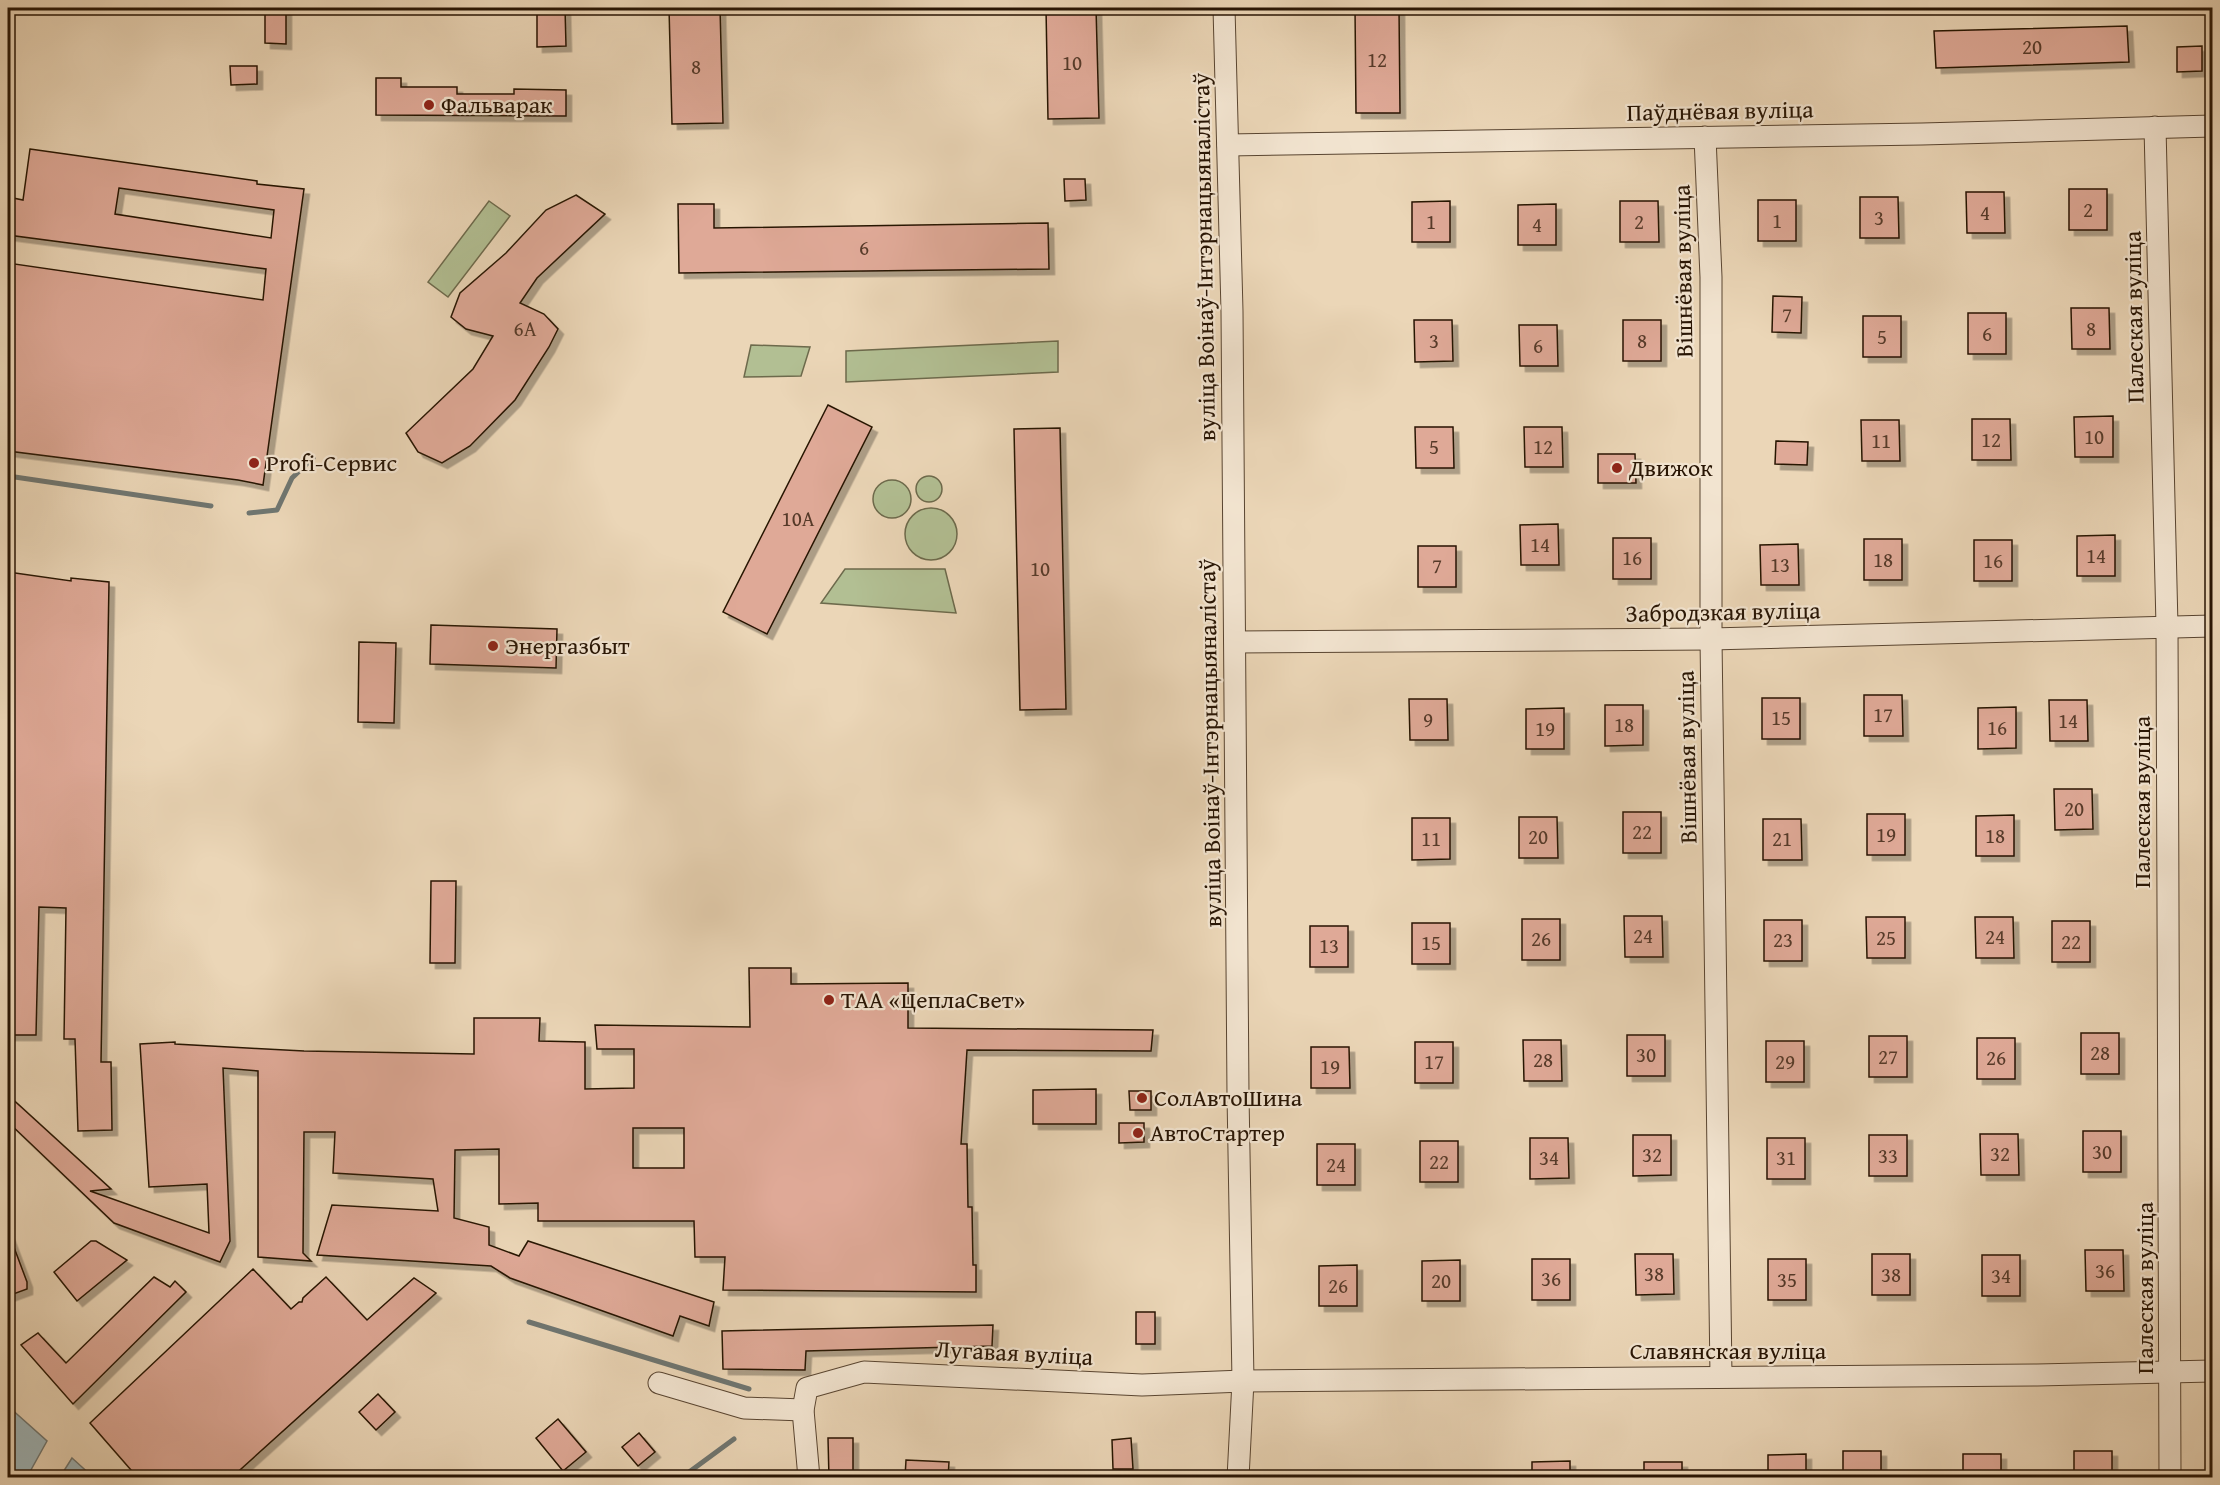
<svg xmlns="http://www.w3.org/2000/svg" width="2220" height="1485" viewBox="0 0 2220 1485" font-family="'Gentium Book Plus',serif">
	<defs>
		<filter id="shadow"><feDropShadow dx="5.5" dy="5.5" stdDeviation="0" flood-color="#0004"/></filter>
	</defs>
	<rect width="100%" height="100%" fill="#ebd6b7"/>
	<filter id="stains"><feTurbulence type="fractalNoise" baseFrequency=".00333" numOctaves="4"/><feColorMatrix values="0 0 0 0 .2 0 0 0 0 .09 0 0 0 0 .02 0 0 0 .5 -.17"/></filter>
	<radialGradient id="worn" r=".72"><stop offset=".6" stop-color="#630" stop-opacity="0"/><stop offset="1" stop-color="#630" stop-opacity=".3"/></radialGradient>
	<g fill="#b2bf93" stroke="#6d6a4c" stroke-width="1.5">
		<polygon points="489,201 510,216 448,297 428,282"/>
		<polygon points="1058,341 1058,372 846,382 846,351"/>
		<polygon points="751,345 810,347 801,376 744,377"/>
		<circle cx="929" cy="489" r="13"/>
		<circle cx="892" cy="499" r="19"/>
		<circle cx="931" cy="534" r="26"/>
		<polygon points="845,569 945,569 956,613 821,603"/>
	</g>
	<g fill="#9eb6ba" stroke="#6f7671" stroke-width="1.5">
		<polygon points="9,1407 47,1441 27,1477 14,1477 8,1472"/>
		<polygon points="72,1458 93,1477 60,1477"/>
	</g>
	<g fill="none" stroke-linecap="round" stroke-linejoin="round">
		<g stroke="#6f7671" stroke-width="5">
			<polyline points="8,476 211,506"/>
			<polyline points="249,513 277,510 292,478 313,458"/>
			<polyline points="529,1322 749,1389"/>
			<polyline points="681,1478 734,1439"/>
		</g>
	</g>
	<g fill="#dfa997" stroke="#281504" stroke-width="1.5" fill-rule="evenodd" filter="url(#shadow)">
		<polygon points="265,8 286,8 286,44 265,43"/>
		<polygon points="537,8 565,8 566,46 537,47"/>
		<polygon points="669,8 720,8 723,123 672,124"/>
		<polygon points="1046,8 1096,8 1099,118 1048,119"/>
		<polygon points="1355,8 1399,8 1400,113 1356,113"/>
		<polygon points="2127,26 2129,62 1936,68 1934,31"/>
		<polygon points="2202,46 2202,71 2177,72 2177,47"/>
		<polygon points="230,66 257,66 257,84 231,85"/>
		<polygon points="376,78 401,78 401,87 457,87 457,94 514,94 514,89 566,90 566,116 376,115"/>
		<path d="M30,149L257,181V184L304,189L263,485L238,480L8,451V263L263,300L266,269L8,235V197L23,200ZM119,188L274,210L271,238L115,214Z"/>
		<polygon points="1064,179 1085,179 1086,200 1065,201"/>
		<rect x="2069" y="189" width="38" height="41"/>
		<polygon points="1966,192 2004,192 2005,233 1967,233"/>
		<polygon points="576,195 605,214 537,278 520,303 544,314 558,329 549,347 515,400 470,446 442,463 418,452 406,433 473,369 493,336 466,329 451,317 460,293 506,253 546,210"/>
		<polygon points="1860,197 1898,197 1899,238 1860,238"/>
		<rect x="1758" y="200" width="38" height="41"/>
		<polygon points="1450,201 1450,242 1412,242 1412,202"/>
		<polygon points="1620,201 1658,201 1659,242 1620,242"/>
		<polygon points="678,204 714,204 714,228 1048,223 1049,269 679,273"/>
		<polygon points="1556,204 1556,245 1518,245 1518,205"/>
		<polygon points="1773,296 1802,297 1801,333 1772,332"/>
		<polygon points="2071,308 2109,308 2110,349 2072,349"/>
		<rect x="1968" y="313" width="38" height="41"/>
		<rect x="1863" y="316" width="38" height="41"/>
		<polygon points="1414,320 1452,320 1453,361 1415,362"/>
		<rect x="1623" y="320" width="38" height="41"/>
		<polygon points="1519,325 1557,325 1558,366 1520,366"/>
		<polygon points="828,405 872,427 767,634 723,612"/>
		<polygon points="2113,416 2113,457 2075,457 2074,417"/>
		<polygon points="1972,419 2010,419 2011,460 1972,460"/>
		<polygon points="1861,420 1899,420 1900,461 1862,461"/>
		<polygon points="1415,427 1453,427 1454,468 1416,468"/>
		<polygon points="1524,427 1562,427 1563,467 1525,467"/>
		<polygon points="1060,428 1066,709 1020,710 1014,429"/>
		<polygon points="1776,441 1808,442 1807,465 1775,464"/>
		<polygon points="1598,454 1635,454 1636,483 1598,483"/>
		<polygon points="1558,524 1559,565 1521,565 1520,525"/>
		<polygon points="2115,535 2115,576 2077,576 2077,536"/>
		<rect x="1613" y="538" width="38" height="41"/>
		<rect x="1864" y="539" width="38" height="41"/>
		<rect x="1974" y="540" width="38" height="41"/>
		<polygon points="1798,544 1799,585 1761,585 1760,545"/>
		<rect x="1418" y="546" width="38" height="41"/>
		<polygon points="8,572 71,581 71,578 109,582 101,1062 111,1062 112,1130 78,1131 75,1039 64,1039 66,908 39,907 36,1035 8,1035"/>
		<polygon points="431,625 557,629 556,668 430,664"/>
		<polygon points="359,642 396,643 394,723 358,722"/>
		<polygon points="1864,695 1902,695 1903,736 1864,736"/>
		<rect x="1762" y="698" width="38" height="41"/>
		<polygon points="1409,699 1447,699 1448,740 1410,740"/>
		<polygon points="2049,700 2087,700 2088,741 2050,741"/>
		<polygon points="1605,705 1643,705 1643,745 1605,746"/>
		<polygon points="2016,707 2016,748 1978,749 1978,708"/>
		<polygon points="1564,708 1564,749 1526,749 1526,709"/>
		<polygon points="2054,789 2092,789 2093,829 2055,830"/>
		<rect x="1623" y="812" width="38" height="41"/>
		<rect x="1867" y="814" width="38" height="41"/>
		<polygon points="2014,815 2014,856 1976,856 1976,816"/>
		<polygon points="1519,817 1557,817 1558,858 1519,858"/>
		<polygon points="1412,818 1450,818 1450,859 1412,860"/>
		<polygon points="1763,819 1801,819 1802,860 1763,860"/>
		<polygon points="431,881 456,881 455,963 430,963"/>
		<polygon points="1624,916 1662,916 1663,957 1625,957"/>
		<polygon points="1866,917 1905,917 1905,958 1867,958"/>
		<polygon points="1975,917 2013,917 2014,958 1976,958"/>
		<rect x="1522" y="919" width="38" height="41"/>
		<rect x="1764" y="920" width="38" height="41"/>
		<rect x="2052" y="921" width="38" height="41"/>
		<rect x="1412" y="923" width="38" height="41"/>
		<rect x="1310" y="926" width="38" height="41"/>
		<path d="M749,968H791V984L908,983V1028L1153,1030L1151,1051L967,1050L961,1144H967L968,1207H972L973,1265H976V1292L723,1290L725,1257H695L694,1221H538V1203L499,1204V1149L455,1150L454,1218L489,1227V1245L519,1256L528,1241L714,1302L709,1326L680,1316L673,1336L510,1278L491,1266L317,1255L332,1205L438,1211L433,1179L333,1173L335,1132H304L303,1253L311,1261L258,1257V1071L223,1068L230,1241L220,1262L114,1223L8,1122V1095L111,1189L90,1191L209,1233L207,1184L149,1187L140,1044L175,1042V1044L304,1051L474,1054V1018H540L539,1041L585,1042V1089L634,1088V1049H597L595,1025L750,1027ZM633,1128H684V1168H633Z"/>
		<rect x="2081" y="1033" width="38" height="41"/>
		<rect x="1627" y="1035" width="38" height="41"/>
		<rect x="1869" y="1036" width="38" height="41"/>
		<rect x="1977" y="1038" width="38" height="41"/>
		<polygon points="1523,1040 1561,1040 1562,1081 1524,1081"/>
		<rect x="1766" y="1041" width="38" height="41"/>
		<rect x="1415" y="1042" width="38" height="41"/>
		<polygon points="1311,1047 1349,1047 1350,1088 1311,1088"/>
		<polygon points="1096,1089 1096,1124 1033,1124 1033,1090"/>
		<polygon points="1129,1091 1151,1091 1151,1110 1130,1110"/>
		<polygon points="1119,1123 1144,1123 1144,1142 1119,1143"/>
		<rect x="2083" y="1131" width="38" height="41"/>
		<polygon points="1980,1134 2018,1134 2019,1175 1981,1175"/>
		<polygon points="1633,1135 1671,1135 1671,1175 1633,1176"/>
		<rect x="1869" y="1135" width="38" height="41"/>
		<polygon points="1530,1138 1568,1138 1569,1178 1530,1179"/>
		<rect x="1767" y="1138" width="38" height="41"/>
		<rect x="1420" y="1141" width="38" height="41"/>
		<rect x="1317" y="1144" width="38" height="41"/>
		<polygon points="9,1234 27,1282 27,1289 8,1296"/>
		<polygon points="91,1241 96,1241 127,1260 77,1301 54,1272"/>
		<polygon points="2085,1250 2123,1250 2124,1291 2086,1291"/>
		<polygon points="1635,1254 1673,1254 1674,1294 1636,1295"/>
		<rect x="1872" y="1254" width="38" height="41"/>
		<rect x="1982" y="1255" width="38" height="41"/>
		<rect x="1532" y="1259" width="38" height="41"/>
		<rect x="1768" y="1259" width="38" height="41"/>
		<polygon points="1460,1260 1460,1301 1422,1301 1422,1261"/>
		<polygon points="1357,1265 1357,1306 1319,1306 1319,1266"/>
		<polygon points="253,1269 291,1309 299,1302 302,1302 303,1298 326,1277 367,1320 414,1278 436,1293 231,1478 138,1478 90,1423"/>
		<polygon points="154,1277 170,1287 175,1281 186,1292 73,1404 21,1345 38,1333 66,1363"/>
		<rect x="1136" y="1312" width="19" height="32"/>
		<polygon points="993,1325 992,1346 806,1351 805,1370 723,1369 722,1331"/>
		<polygon points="378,1394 395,1412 376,1430 359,1412"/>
		<polygon points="558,1419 586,1452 563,1471 536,1438"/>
		<polygon points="639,1433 655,1452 638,1466 622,1447"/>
		<polygon points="828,1438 853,1438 853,1478 829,1478"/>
		<polygon points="1131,1438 1133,1469 1113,1469 1112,1440"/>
		<rect x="1843" y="1451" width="38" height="27"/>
		<rect x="2074" y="1451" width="38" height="27"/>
		<polygon points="1806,1454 1806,1478 1768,1478 1768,1455"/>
		<rect x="1963" y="1454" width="38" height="24"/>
		<polygon points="906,1460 949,1462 948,1478 905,1478"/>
		<polygon points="1570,1461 1570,1478 1532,1478 1532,1462"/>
		<rect x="1644" y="1462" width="38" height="16"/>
	</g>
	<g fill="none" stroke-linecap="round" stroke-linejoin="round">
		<g stroke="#594531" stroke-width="23">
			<g id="minor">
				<polyline points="1224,8 1232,311 1238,1095 1243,1381 1238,1478"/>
				<polyline points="2155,127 2167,626 2170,1478"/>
				<polyline points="1705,137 1711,277 1711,639 1721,1376"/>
				<polyline points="1228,145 1922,134 2212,126"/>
				<polyline points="1235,642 1711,639 2212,626"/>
				<polyline points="659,1383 744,1408 803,1410"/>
				<polyline points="809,1478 803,1410 807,1388 864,1372 1142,1385 1243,1381 2037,1375 2212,1371"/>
			</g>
		</g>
		<use href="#minor" stroke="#f2e4d0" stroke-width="21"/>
	</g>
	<g fill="#8f2418" stroke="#f2e4d0" stroke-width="2">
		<circle cx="429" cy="105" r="6"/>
		<circle cx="254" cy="463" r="6"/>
		<circle cx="1617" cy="468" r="6"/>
		<circle cx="493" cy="646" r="6"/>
		<circle cx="829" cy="1000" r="6"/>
		<circle cx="1142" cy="1098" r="6"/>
		<circle cx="1138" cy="1133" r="6"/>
	</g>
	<g text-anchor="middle" stroke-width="4.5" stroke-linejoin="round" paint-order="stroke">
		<g font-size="21" fill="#563a29">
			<text x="2032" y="54">20</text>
			<text x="1377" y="67">12</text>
			<text x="1072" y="70">10</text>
			<text x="696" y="74">8</text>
			<text x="2088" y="217">2</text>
			<text x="1985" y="220">4</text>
			<text x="1879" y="225">3</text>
			<text x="1777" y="228">1</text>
			<text x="1431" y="229">1</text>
			<text x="1639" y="229">2</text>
			<text x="1537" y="232">4</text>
			<text x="864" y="255">6</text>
			<text x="1787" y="322">7</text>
			<text x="525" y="336">6А</text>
			<text x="2091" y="336">8</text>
			<text x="1987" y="341">6</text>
			<text x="1882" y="344">5</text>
			<text x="1434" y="348">3</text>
			<text x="1642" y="348">8</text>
			<text x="1538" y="353">6</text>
			<text x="2094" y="444">10</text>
			<text x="1991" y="447">12</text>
			<text x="1881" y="448">11</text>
			<text x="1434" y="454">5</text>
			<text x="1543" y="454">12</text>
			<text x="798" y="526">10А</text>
			<text x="1540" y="552">14</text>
			<text x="2096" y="563">14</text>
			<text x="1632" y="565">16</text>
			<text x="1883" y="567">18</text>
			<text x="1993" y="568">16</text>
			<text x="1780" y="572">13</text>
			<text x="1437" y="573">7</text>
			<text x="1040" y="576">10</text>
			<text x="1883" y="722">17</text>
			<text x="1781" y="725">15</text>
			<text x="1428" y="727">9</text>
			<text x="2068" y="728">14</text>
			<text x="1624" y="732">18</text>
			<text x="1997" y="735">16</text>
			<text x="1545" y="736">19</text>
			<text x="2074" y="816">20</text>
			<text x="1642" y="839">22</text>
			<text x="1886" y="842">19</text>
			<text x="1995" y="843">18</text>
			<text x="1538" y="844">20</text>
			<text x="1431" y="846">11</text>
			<text x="1782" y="846">21</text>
			<text x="1643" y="943">24</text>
			<text x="1995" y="944">24</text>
			<text x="1886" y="945">25</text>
			<text x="1541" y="946">26</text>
			<text x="1783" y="947">23</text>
			<text x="2071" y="949">22</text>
			<text x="1431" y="950">15</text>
			<text x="1329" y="953">13</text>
			<text x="2100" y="1060">28</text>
			<text x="1646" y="1062">30</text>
			<text x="1888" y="1064">27</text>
			<text x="1996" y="1065">26</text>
			<text x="1543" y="1067">28</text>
			<text x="1434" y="1069">17</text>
			<text x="1785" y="1069">29</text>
			<text x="1330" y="1074">19</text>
			<text x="2102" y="1159">30</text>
			<text x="2000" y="1161">32</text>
			<text x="1652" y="1162">32</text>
			<text x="1888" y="1163">33</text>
			<text x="1549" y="1165">34</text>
			<text x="1786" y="1165">31</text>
			<text x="1439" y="1169">22</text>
			<text x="1336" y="1172">24</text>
			<text x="2105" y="1278">36</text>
			<text x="1654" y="1281">38</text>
			<text x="1891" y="1282">38</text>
			<text x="2001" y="1283">34</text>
			<text x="1551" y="1286">36</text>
			<text x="1787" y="1287">35</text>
			<text x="1441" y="1288">20</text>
			<text x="1338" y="1293">26</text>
		</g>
		<g font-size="24" fill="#281504" stroke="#f2e4d0" text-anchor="start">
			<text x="441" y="113">Фальварак</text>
			<text x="266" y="471">Profi-Сервис</text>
			<text x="1629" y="476">Движок</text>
			<text x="505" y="654">Энергазбыт</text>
			<text x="841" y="1008">ТАА «ЦеплаСвет»</text>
			<text x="1154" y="1106">СолАвтоШина</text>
			<text x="1150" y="1141">АвтоСтартер</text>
		</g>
		<g font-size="24" fill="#281504" stroke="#f2e4d0">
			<text transform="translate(1720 111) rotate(-1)" y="8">Паўднёвая вуліца</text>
			<text transform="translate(1204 257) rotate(-91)" y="8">вуліца Воінаў-Інтэрнацыяналістаў</text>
			<text transform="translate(1683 271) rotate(-91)" y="8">Вішнёвая вуліца</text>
			<text transform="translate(2134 317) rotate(-91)" y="8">Палеская вуліца</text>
			<text transform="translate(1723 612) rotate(-1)" y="8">Забродзкая вуліца</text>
			<text transform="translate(1210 743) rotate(-91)" y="8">вуліца Воінаў-Інтэрнацыяналістаў</text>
			<text transform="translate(1687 757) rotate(-91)" y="8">Вішнёвая вуліца</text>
			<text transform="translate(2142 802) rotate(-90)" y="8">Палеская вуліца</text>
			<text transform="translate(2145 1288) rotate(-90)" y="8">Палеская вуліца</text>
			<text x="1728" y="1359">Славянская вуліца</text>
			<text transform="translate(1014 1353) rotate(3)" y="8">Лугавая вуліца</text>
		</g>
	</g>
	<rect width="2220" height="1485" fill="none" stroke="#ebd6b7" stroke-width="30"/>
	<rect x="9" y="9" width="2202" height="1467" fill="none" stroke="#281504" stroke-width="3"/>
	<rect x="15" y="15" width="2190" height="1455" fill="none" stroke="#281504" stroke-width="1.5"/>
	<rect width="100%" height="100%" filter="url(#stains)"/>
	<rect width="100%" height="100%" fill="url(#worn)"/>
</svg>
